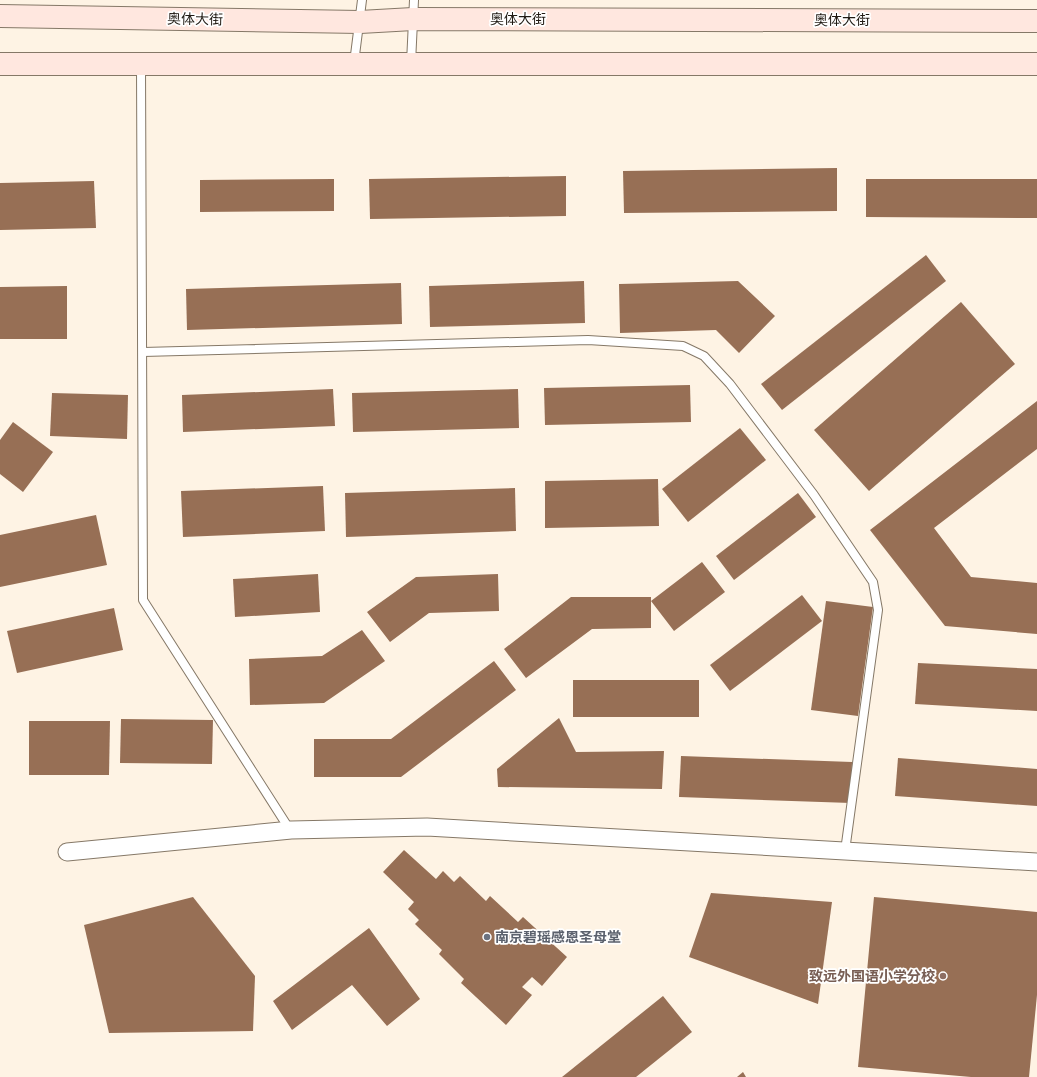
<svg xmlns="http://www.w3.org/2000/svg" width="1037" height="1077" viewBox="0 0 1037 1077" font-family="Arial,'Noto Sans SC',sans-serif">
	<rect width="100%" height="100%" fill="#fef3e4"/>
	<g fill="#976f55">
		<polygon points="837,168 837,211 624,213 623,171"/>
		<polygon points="566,176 566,216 370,219 369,179"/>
		<polygon points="334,179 334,211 200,212 200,180"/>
		<polygon points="866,179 1037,179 1037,218 866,217"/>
		<polygon points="94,181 96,228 0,230 0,183"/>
		<polygon points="926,255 946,281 782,410 761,384"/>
		<polygon points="584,281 585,323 430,327 429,286"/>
		<polygon points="738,281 775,316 739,353 716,330 620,333 619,284"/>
		<polygon points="401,283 402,324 187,330 186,289"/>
		<polygon points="67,286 67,339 0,339 0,287"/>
		<polygon points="961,302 1015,364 869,491 814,430"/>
		<polygon points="690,385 691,422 545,425 544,388"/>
		<polygon points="333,389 335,426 183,432 182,395"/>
		<polygon points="518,389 519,428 353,432 352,393"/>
		<polygon points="52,393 128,395 127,439 50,436"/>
		<polygon points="1037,401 1037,449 934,528 971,577 1037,583 1037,634 945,626 870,530"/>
		<polygon points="13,422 53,452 23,492 0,474 0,440"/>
		<polygon points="740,428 766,460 688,522 662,489"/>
		<polygon points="658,479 659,526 545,528 545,481"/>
		<polygon points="323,486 325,531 183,537 181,491"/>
		<polygon points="515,488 516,531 346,537 345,493"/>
		<polygon points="798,493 816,517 734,580 716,556"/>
		<polygon points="96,515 107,565 0,587 0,535"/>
		<polygon points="702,562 725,592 674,631 651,601 651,628 592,629 526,678 504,649 571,597 651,597 651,601"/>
		<polygon points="318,574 320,612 235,617 233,579"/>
		<polygon points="498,574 499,611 429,613 390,642 367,612 416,577"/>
		<polygon points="802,595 822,621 730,691 710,665"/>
		<polygon points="826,601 873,607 858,716 811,710"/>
		<polygon points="114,608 123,650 17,673 7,631"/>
		<polygon points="362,630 385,661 324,703 250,705 249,659 322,656"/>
		<polygon points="494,661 516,690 401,777 314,777 314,739 391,739"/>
		<polygon points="918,663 1037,669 1037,711 915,704"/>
		<rect x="573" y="680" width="126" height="37"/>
		<polygon points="559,718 576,752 664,751 662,789 498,787 497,769"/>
		<polygon points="121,719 213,720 212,764 120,763"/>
		<polygon points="29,721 110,721 109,775 29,775"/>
		<polygon points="681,756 852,762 851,803 679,797"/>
		<polygon points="898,758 1037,769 1037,806 895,796"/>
		<polygon points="404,850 436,879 443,871 454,882 460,876 486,901 490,896 518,922 523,917 567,957 542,986 532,977 522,987 532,995 506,1025 461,983 464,979 439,954 442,950 415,924 419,920 408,909 414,902 383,872"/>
		<polygon points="711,893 832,902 818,1004 689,957"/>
		<polygon points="193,897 255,976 253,1031 109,1033 84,925"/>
		<polygon points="874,897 1037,912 1037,995 1029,1077 971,1077 858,1067"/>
		<polygon points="369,928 420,999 387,1026 352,985 292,1030 273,1001"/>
		<polygon points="663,996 692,1032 636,1077 562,1077"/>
		<polygon points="743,1072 746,1077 737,1077"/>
	</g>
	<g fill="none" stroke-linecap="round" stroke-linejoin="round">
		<g stroke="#857867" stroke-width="10">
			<g id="lane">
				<polyline points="354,63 362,0"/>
				<polyline points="411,63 414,0"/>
				<polyline points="141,65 143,600 290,830"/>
				<polyline points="143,352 588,340 683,346 704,356 730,384 814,495 873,582 878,610 845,851"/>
			</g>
		</g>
		<g stroke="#857867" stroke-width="19">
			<polyline id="street" points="67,852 291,830 427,827 1037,862"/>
		</g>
		<g stroke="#857867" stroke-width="24">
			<g id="secondary">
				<polyline points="0,16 360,22 413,19 1037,21"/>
				<polyline points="0,64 1037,64"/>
			</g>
		</g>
		<use href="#lane" stroke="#fff" stroke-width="8"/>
		<use href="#street" stroke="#fff" stroke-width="17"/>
		<use href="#secondary" stroke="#ffe7df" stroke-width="22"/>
	</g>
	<circle fill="#6b7280" stroke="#fff" stroke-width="1.5" cx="487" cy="937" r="4"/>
	<circle fill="#8d6e63" stroke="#fff" stroke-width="1.5" cx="943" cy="976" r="4"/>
	<g text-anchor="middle" stroke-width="3.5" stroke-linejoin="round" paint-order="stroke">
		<g font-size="14" fill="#201b14" stroke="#fff">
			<text transform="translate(195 19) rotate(1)" y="5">奥体大街</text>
			<text x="518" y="24">奥体大街</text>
			<text x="842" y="25">奥体大街</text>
		</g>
		<g font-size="14" font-weight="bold" fill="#5b616d" stroke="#fff" text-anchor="start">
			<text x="495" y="942">南京碧瑶感恩圣母堂</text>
		</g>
		<g font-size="14" font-weight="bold" fill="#785e54" stroke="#fff" text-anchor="end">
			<text x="935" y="981">致远外国语小学分校</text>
		</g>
	</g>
</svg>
